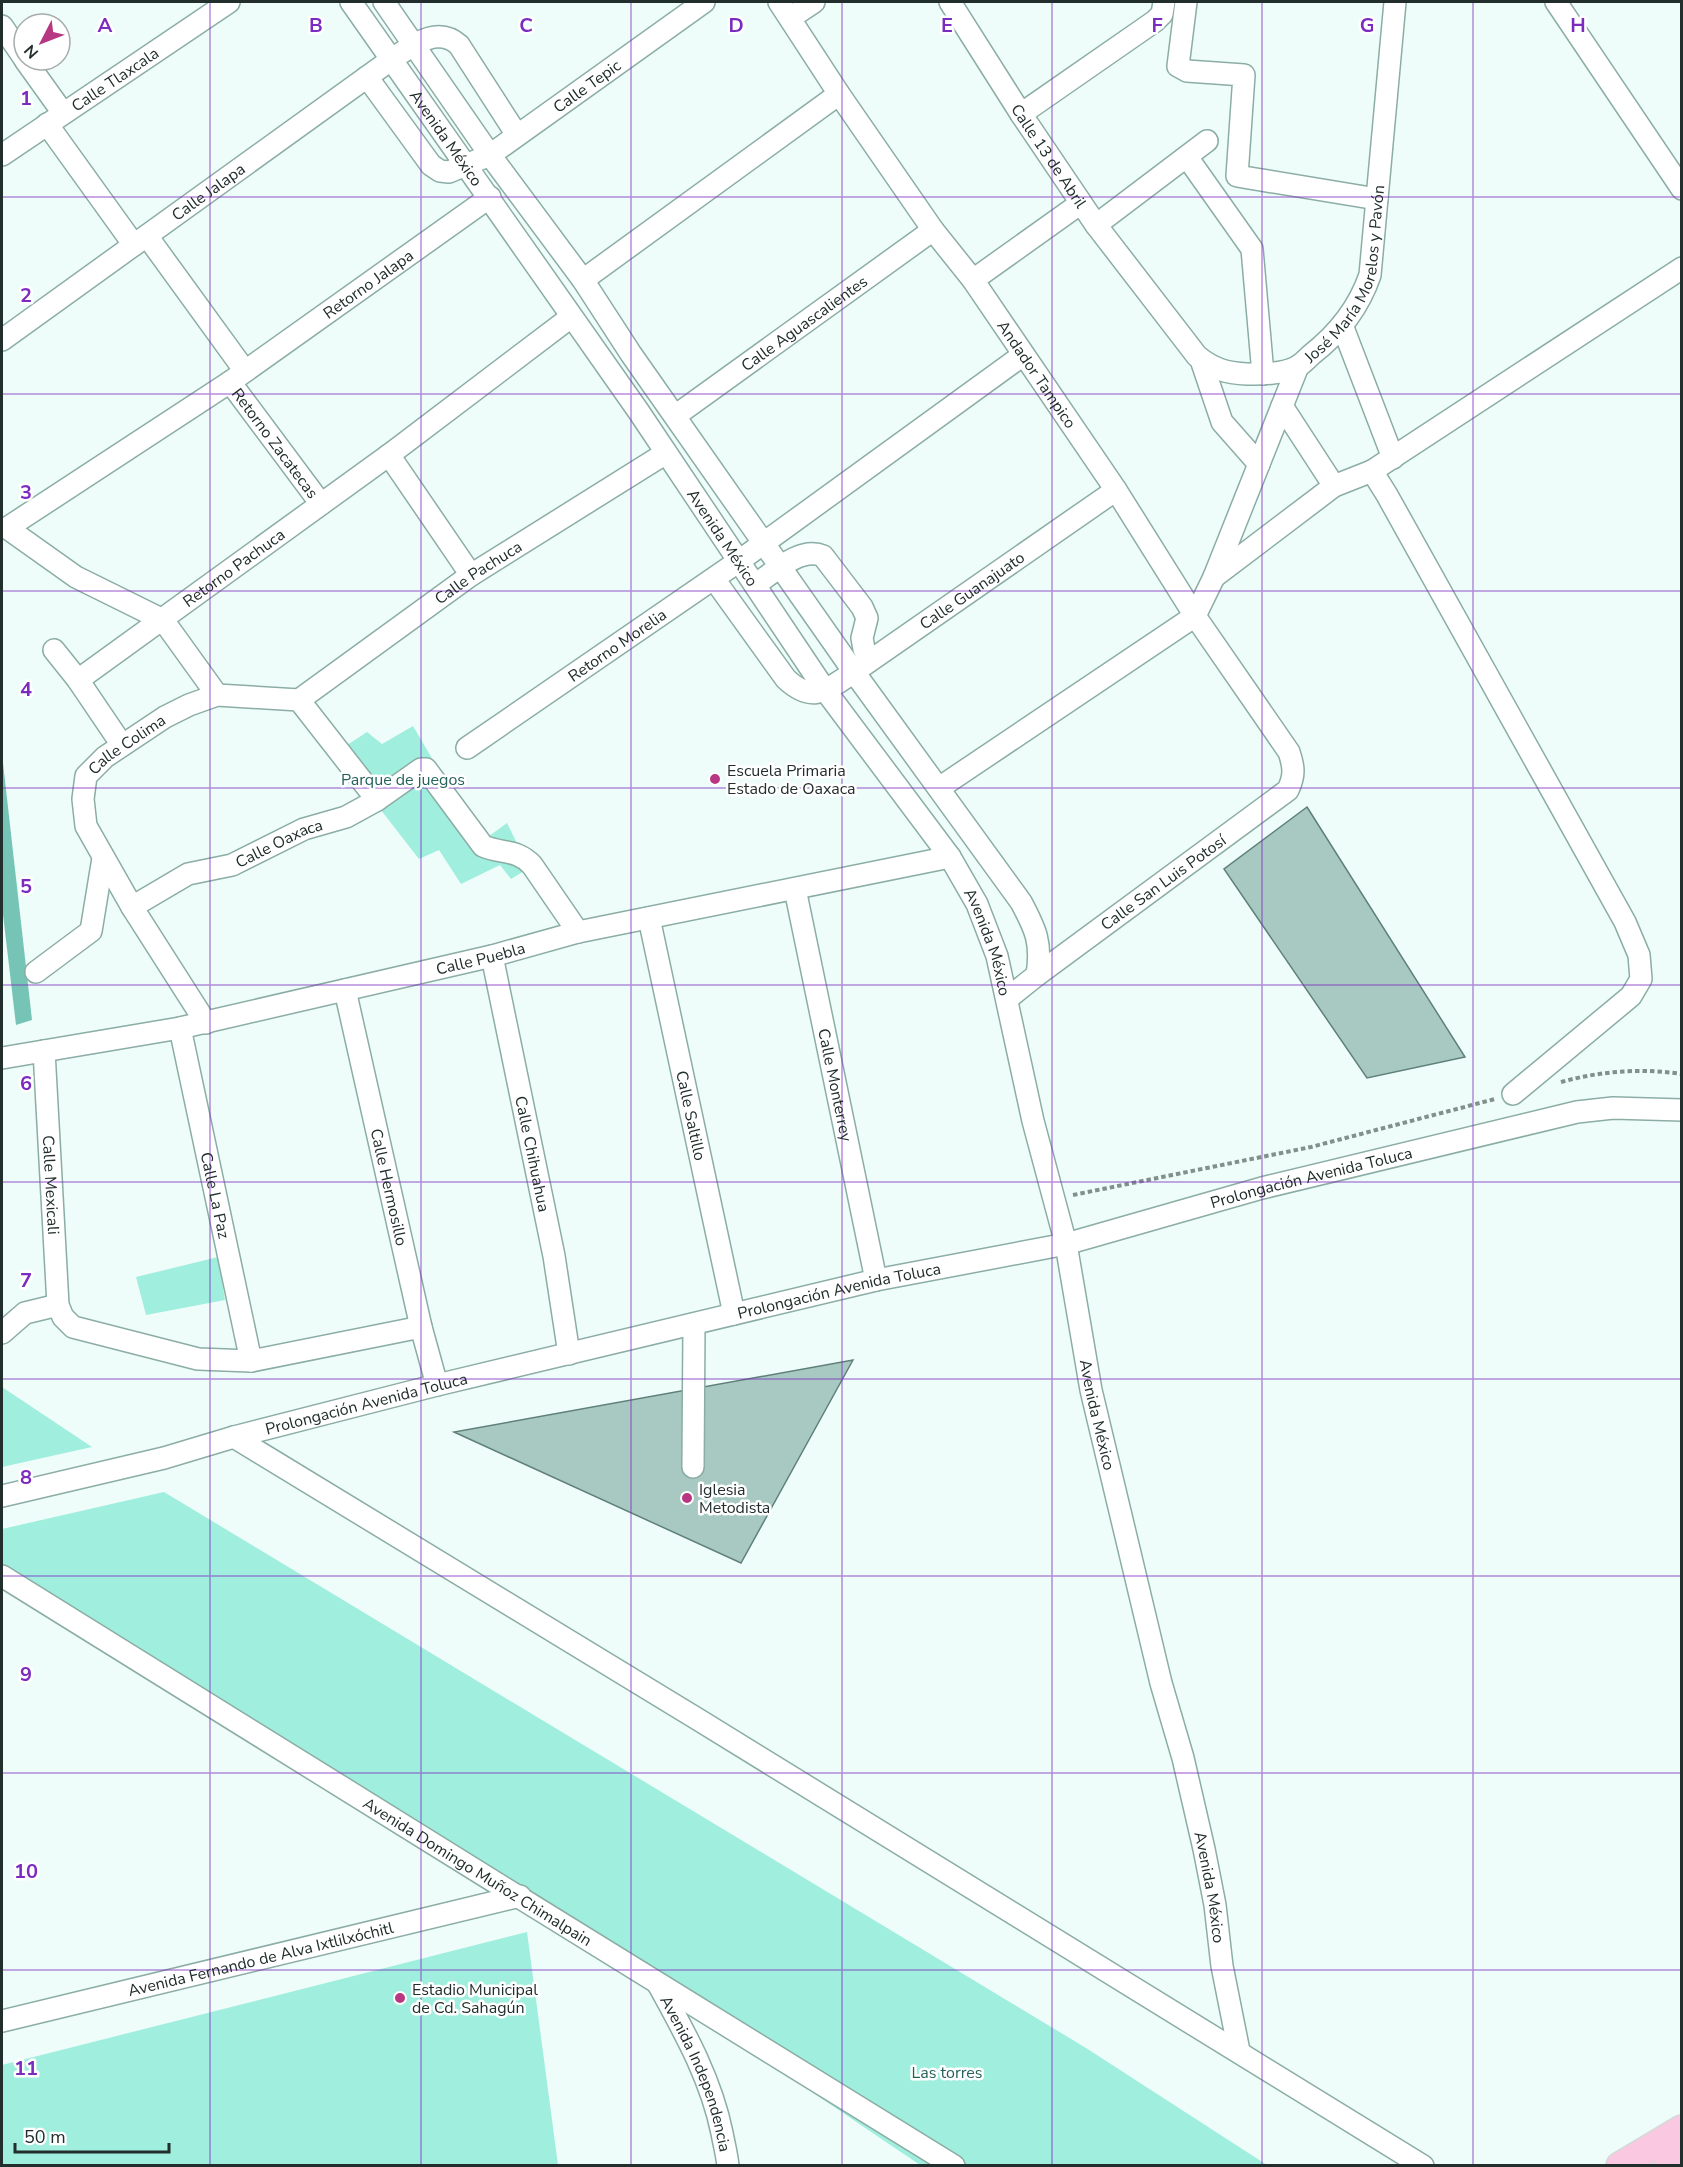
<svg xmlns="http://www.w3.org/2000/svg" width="1683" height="2167" viewBox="0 0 1683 2167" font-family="'Nunito Sans',sans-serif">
	<rect width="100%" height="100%" fill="#effdfa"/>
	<g fill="#a0eede">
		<polygon points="413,726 481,842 507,823 529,868 511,879 500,865 461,884 439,850 419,859 377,805 341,749 367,732 382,744"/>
		<polygon points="218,1257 225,1300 146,1315 136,1277"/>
		<polygon points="2,1387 92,1447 2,1467"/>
		<polygon points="164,1492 1086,2048 1267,2165 920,2165 537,1906 2,1572 2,1529"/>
		<polygon points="527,1932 558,2165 2,2165 2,2065"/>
	</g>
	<polygon fill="#75c4b5" points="2,754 32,1020 16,1025 2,906"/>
	<g fill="#a7c9c2" stroke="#5f8079" stroke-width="1.5">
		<polygon points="1307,807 1465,1057 1367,1078 1224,869"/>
		<polygon points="853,1360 741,1563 454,1432"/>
	</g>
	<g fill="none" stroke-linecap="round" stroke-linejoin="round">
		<g stroke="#8bada5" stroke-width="24">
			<g id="minor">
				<path id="s1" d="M351,2L639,412L825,690L950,857L977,904L997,956L1033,1121L1066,1244L1091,1390L1161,1683L1183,1758L1204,1849L1215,1905L1222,1966L1239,2051"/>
				<path d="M384,2L490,155L583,280L631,354L854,672L1021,902C1036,930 1042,943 1037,975"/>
				<path id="s2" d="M779,2L839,94L933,230L973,280L1116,490L1195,616L1289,752C1294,767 1295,775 1288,790L1037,975L1007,999"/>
				<path id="s3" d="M950,2L1021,114L1096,225L1197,356C1213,369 1226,373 1247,374C1264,374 1282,374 1297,367C1302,364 1307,359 1311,355C1338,334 1359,307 1370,275L1395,2"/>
				<polyline points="1186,2 1178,66 1187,71 1244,75 1237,176 1377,199"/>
				<polyline points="1556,2 1682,189"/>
				<polyline points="790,18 814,2"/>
				<polyline points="2,26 24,58"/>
				<polyline points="25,60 63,113"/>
				<path id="s4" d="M367,77L431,165L440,171L449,172L490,155L704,2"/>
				<polyline points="1021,114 1155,21 1162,14 1164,2"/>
				<polyline points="47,124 134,245"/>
				<path id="s5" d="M2,155L229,2"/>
				<polyline points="1187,157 1252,249 1263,374"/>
				<polyline points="1096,225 1207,141"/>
				<polyline points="147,236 245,371"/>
				<polyline points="583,280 839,94"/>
				<polyline points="973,280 1081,203"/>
				<polyline points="1342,325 1393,458"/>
				<path id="s6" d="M2,340L392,59C412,46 437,25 459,45L517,135"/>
				<polyline points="1201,360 1222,422 1259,464"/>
				<path id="s7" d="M230,382L321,504"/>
				<polyline points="1282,406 1334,486"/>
				<path id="s8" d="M675,416L933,230"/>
				<polyline points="389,455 471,575"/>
				<polyline points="1372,471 1682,268"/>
				<polyline points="1214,577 1334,486 1372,471 1387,495 1625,922 1639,955 1641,979 1631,996 1513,1094"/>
				<path id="s9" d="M714,579L786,679C814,705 827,689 854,672L1116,490"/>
				<path d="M755,585C773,573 800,546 823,556L862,607L867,618L862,638L864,649L869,661"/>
				<polyline points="54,650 78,680 122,745"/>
				<path id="s10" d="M78,680L389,455L571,317"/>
				<path id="s11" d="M217,695L163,620L76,577L7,528L230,382L490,197"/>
				<path id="s12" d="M299,700L471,575L666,453"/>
				<path id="s13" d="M467,748L739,561L1023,355"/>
				<polyline points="939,788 1195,616 1214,577 1298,366"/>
				<path id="s14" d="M795,889L876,1280"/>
				<path id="s15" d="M132,907L188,874L232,865L304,829L346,817L377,800L421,769H426L483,846C502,854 517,849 532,865L578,932"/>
				<path id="s16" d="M649,918L734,1314"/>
				<path id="s17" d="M492,956L554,1256L569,1354"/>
				<polyline points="36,972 91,931 103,858"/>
				<path id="s18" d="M345,990L421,1327L437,1385"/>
				<path id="s19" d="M206,1023L132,907L86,826L83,799L86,776L105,757L165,717L189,705L217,695L299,700L377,800"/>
				<path id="s20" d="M180,1028L251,1361"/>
				<path id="s21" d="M44,1051L58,1305L63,1317L73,1327L198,1359L251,1361L421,1327"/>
				<path id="s22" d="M2,1058L180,1028L492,956L578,932L950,857"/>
				<polyline points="2,1333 25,1313 58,1305"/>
				<polyline points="234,1437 699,1720 1423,2166"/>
				<polyline points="693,1467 694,1324"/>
				<path id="s23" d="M2,1496L164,1458L234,1437L437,1385L876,1280L1066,1244L1262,1188L1577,1112L1613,1108L1682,1110"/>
				<path id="s24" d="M2,1576C319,1772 636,1971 954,2166"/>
				<path id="s25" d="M658,1984C685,2033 711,2079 722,2133C724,2144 727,2155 728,2166"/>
				<path id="s26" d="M2,2021L520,1896"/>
			</g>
		</g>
		<g stroke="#d7d9d9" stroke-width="30">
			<g id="major">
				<polyline points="1620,2166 1682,2129"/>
				<polyline points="1668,2166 1682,2158"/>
			</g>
		</g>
		<g stroke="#82908d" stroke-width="4" stroke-dasharray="4.5 3" stroke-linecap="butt">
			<path d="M1561,1082C1601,1071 1641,1068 1682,1074"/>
			<polyline points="1073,1195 1311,1147 1495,1099"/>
		</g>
		<use href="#minor" stroke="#fff" stroke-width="21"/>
		<use href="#major" stroke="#fbc8e1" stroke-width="27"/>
	</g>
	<path fill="none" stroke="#7b2cbf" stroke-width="1.5" stroke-opacity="0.55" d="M210,2V2166M421,2V2166M631,2V2166M842,2V2166M1052,2V2166M1262,2V2166M1473,2V2166M2,197H1682M2,394H1682M2,591H1682M2,788H1682M2,985H1682M2,1182H1682M2,1379H1682M2,1576H1682M2,1773H1682M2,1970H1682"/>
	<g fill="#b83782" stroke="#fff" stroke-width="2">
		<circle cx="715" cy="779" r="6"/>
		<circle cx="687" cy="1498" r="6"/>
		<circle cx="400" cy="1998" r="6"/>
	</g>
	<g text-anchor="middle" stroke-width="5" stroke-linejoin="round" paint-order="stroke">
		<g font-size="16" fill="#212e2c" stroke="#fff">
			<text dy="6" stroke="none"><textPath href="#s5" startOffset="136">Calle Tlaxcala</textPath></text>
			<text dy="6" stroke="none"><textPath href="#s4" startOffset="292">Calle Tepic</textPath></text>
			<text dy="6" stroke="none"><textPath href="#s1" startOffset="166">Avenida México</textPath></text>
			<text dy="6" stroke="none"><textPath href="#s3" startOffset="183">Calle 13 de Abril</textPath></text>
			<text dy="6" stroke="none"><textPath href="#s6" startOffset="254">Calle Jalapa</textPath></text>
			<text dy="6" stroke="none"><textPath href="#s3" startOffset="648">José María Morelos y Pavón</textPath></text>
			<text dy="6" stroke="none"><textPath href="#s11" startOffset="710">Retorno Jalapa</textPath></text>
			<text dy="6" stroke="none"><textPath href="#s8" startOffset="159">Calle Aguascalientes</textPath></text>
			<text dy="6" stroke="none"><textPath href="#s2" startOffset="453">Andador Tampico</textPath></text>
			<text dy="6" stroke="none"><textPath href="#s7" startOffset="76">Retorno Zacatecas</textPath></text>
			<text dy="6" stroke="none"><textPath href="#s1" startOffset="652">Avenida México</textPath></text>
			<text dy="6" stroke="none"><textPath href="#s10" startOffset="192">Retorno Pachuca</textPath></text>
			<text dy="6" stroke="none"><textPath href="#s12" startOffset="220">Calle Pachuca</textPath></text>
			<text dy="6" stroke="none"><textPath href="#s9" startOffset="344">Calle Guanajuato</textPath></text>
			<text dy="6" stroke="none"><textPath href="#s13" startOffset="182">Retorno Morelia</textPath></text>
			<text dy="6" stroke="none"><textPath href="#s19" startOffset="333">Calle Colima</textPath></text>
			<text dy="6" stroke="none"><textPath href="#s15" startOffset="162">Calle Oaxaca</textPath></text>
			<text transform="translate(1163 882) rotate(-36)" y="6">Calle San Luis Potosí</text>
			<text dy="6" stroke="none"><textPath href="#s1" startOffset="1138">Avenida México</textPath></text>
			<text dy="6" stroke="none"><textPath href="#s22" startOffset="489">Calle Puebla</textPath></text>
			<text dy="6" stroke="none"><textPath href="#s14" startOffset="200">Calle Monterrey</textPath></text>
			<text dy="6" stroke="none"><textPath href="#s16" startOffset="202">Calle Saltillo</textPath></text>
			<text dy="6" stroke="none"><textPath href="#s17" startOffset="202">Calle Chihuahua</textPath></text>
			<text dy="6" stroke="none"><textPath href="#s23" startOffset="1348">Prolongación Avenida Toluca</textPath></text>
			<text dy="6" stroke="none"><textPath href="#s21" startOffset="134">Calle Mexicali</textPath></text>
			<text dy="6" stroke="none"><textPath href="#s18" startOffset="202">Calle Hermosillo</textPath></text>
			<text dy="6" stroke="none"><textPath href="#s20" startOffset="171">Calle La Paz</textPath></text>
			<text dy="6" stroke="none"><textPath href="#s23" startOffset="862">Prolongación Avenida Toluca</textPath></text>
			<text dy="6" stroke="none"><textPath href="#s23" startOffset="376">Prolongación Avenida Toluca</textPath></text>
			<text dy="6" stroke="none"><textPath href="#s1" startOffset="1624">Avenida México</textPath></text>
			<text dy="6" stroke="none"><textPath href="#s24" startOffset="560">Avenida Domingo Muñoz Chimalpain</textPath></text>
			<text dy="6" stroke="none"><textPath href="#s1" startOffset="2110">Avenida México</textPath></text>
			<text dy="6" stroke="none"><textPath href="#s26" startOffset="266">Avenida Fernando de Alva Ixtlilxóchitl</textPath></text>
			<text dy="6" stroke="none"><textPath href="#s25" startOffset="98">Avenida Independencia</textPath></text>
		</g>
		<g font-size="16" fill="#212e2c" stroke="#fff" text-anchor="start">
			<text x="727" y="776">Escuela Primaria<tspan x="727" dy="18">Estado de Oaxaca</tspan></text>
			<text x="699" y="1495">Iglesia<tspan x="699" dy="18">Metodista</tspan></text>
			<text x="412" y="1995">Estadio Municipal<tspan x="412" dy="18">de Cd. Sahagún</tspan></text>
		</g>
		<g font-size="16" fill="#226258" stroke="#fff">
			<text x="403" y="785">Parque de juegos</text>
			<text x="947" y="2078">Las torres</text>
		</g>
	</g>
	<g font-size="20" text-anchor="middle" font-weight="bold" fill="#7b2cbf" stroke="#fff" stroke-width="5" stroke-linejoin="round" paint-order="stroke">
		<text x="105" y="32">A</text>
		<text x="316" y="32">B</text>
		<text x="526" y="32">C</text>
		<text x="736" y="32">D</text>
		<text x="947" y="32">E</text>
		<text x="1157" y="32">F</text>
		<text x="1367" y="32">G</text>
		<text x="1578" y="32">H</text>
		<text x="26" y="105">1</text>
		<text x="26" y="302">2</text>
		<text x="26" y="499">3</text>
		<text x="26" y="696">4</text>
		<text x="26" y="893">5</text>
		<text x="26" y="1090">6</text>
		<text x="26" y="1287">7</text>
		<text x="26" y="1484">8</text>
		<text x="26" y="1681">9</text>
		<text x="26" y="1878">10</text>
		<text x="26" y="2075">11</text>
	</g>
	<rect width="1683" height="2167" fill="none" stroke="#212e2c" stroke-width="6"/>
	<g transform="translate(42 42) rotate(228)"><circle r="28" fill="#ffffff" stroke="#a6abab" stroke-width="1.5"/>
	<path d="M0-4.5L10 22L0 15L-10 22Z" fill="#b83782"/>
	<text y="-9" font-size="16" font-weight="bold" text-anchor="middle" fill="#212e2c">N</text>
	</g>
	<path d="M15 2143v9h154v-9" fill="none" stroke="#212e2c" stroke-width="3"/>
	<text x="24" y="2143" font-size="18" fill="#212e2c" stroke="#ffffff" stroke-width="4.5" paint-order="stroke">50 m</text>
</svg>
